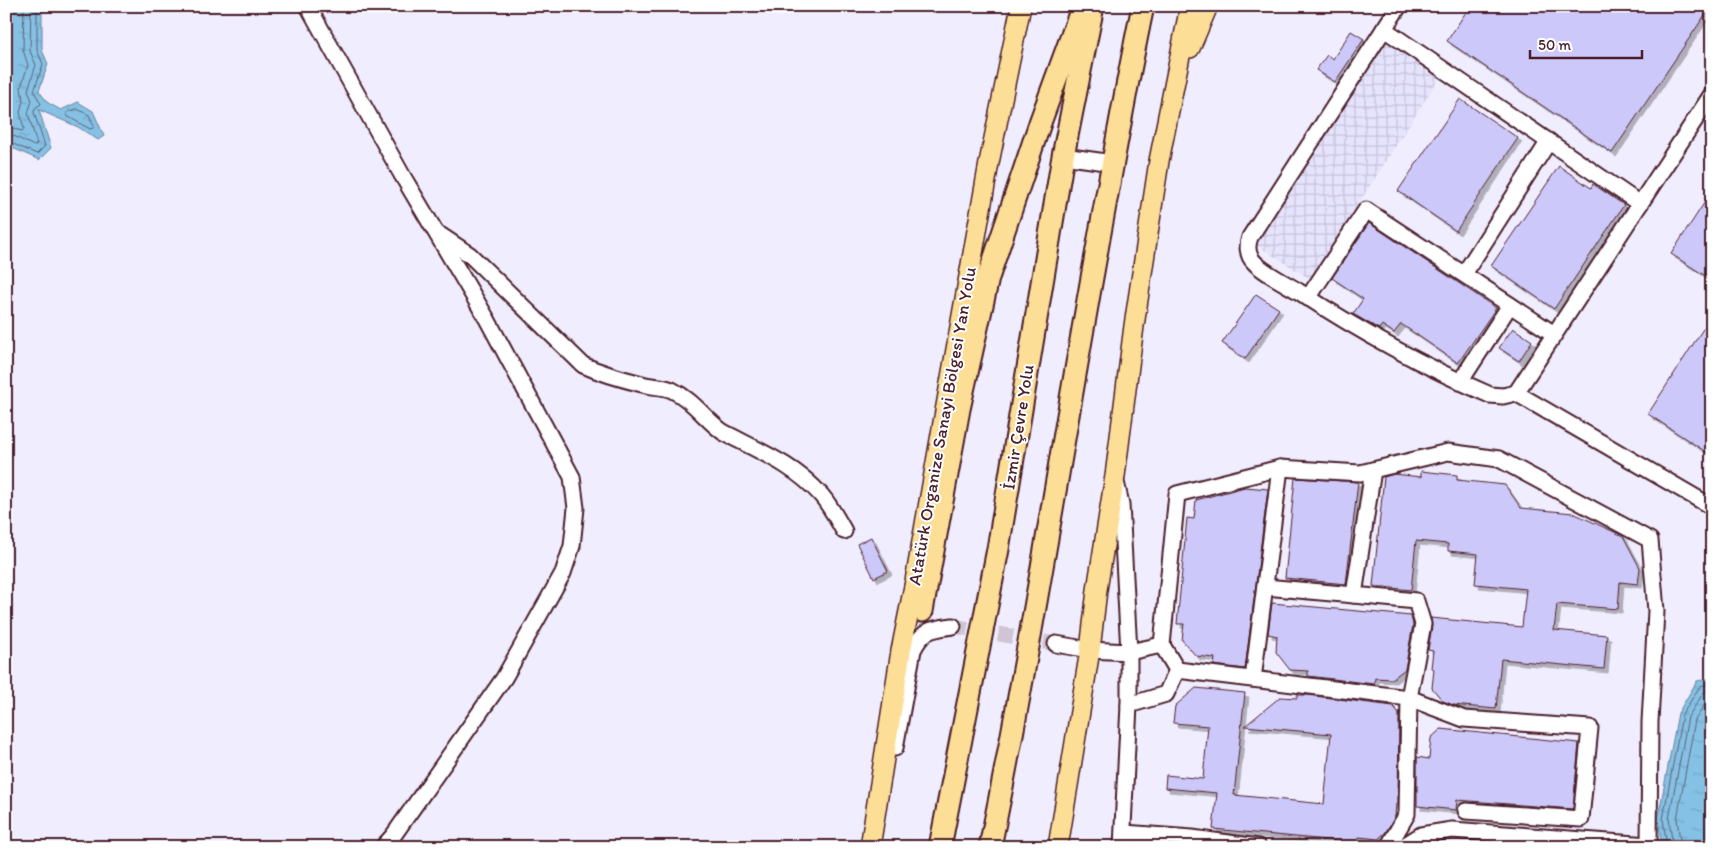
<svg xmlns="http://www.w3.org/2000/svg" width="1718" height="853" viewBox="0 0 1718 853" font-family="Itim,sans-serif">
	<defs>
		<pattern id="industrial-grid" width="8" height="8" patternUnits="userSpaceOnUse" patternTransform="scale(1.25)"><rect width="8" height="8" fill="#e6e3fd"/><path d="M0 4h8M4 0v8" fill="none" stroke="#c7c2d9"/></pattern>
		<pattern id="water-ripples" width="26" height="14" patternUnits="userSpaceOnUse" patternTransform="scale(1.25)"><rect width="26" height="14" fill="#84c1e4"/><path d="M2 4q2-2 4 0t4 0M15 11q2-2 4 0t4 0" fill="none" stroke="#74a5c4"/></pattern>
		<filter id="shadow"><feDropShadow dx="4" dy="4" stdDeviation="0" flood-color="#0004"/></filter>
	</defs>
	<rect width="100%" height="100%" fill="#f0eefe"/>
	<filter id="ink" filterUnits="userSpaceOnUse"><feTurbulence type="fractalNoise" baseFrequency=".02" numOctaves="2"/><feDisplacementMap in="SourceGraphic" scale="10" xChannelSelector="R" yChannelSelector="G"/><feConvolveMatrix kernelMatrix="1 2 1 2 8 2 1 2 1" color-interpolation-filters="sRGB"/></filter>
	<g filter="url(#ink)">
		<polygon fill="url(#industrial-grid)" points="1380,39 1440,77 1310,279 1250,241"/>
		<g fill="url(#water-ripples)" stroke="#6d809a">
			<polygon points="6,6 42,6 42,50 48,64 39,91 48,103 61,110 78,102 93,111 104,136 98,140 78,127 39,110 51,148 39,160 6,145"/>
			<polygon points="1712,678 1712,847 1662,847 1658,819 1678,713 1697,681"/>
		</g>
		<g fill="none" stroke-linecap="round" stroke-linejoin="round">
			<g stroke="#616075" stroke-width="1">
				<polygon points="77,109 89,115 94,126 93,128 90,129 67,116 67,113"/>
				<polyline points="6,127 22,131 24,129 20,112 23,101 21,87 28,65 23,50 24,6"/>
				<polyline points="6,134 12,135 34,146 37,144 28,113 32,101 28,90 36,65 30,51 31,6"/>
				<polyline points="6,141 37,154 45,146 34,113 35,108 41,104 34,91 43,64 37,50 37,6"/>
				<polyline points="1667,847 1663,819 1682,715 1700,686 1712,683"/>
				<polyline points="1673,847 1669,819 1688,717 1704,692 1712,689"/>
				<polyline points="1681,847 1677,819 1695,720 1709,698 1712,697"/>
			</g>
		</g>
		<g fill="#cdc8fa" stroke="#4a1f2b" filter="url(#shadow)">
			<polygon points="1470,6 1711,6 1612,153 1447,41"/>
			<polygon points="1351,31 1364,39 1335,82 1316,70 1327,55 1333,59"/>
			<polygon points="1460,99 1518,138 1456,231 1398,191"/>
			<polygon points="1559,166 1591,188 1593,184 1624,205 1554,309 1491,266"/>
			<polygon points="1712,191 1712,280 1671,254"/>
			<polygon points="1369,223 1496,308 1458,363 1401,324 1394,333 1382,325 1379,329 1353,314 1363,299 1332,278"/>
			<polygon points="1256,294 1279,309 1245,359 1222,343"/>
			<polygon points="1712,315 1712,456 1648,414"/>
			<polygon points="1513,328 1532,341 1519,361 1499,348"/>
			<polygon points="1421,471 1457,475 1457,480 1505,485 1521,508 1573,513 1623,536 1640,568 1638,584 1620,582 1618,609 1557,604 1554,630 1607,635 1604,669 1501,659 1496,709 1453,705 1443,701 1432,688 1434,669 1431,668 1433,651 1428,650 1432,626 1431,618 1522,627 1526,589 1475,584 1478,554 1448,551 1448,544 1416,541 1411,590 1373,586 1384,477 1394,474 1421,477"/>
			<polygon points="1295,478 1358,482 1346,584 1285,578"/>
			<polygon points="1245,487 1268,489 1245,669 1214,665 1215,658 1196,656 1182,640 1184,624 1177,624 1187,518 1194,519 1196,500"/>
			<polygon points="871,537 888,571 874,578 857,544"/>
			<polygon points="1272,603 1411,616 1413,625 1405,669 1392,679 1375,678 1374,684 1308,676 1308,671 1290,670 1276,652 1277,636 1268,634"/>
			<polygon points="1196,688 1245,693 1234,795 1324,804 1331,734 1245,726 1280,697 1297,698 1297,695 1307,695 1393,706 1399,713 1398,805 1396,804 1395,817 1385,833 1378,839 1359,837 1358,843 1213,829 1217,793 1165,788 1166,775 1203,779 1208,726 1173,723 1175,706"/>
			<polygon points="1441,729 1579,743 1573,809 1457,800 1456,810 1417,806 1417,757 1429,759 1431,738"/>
		</g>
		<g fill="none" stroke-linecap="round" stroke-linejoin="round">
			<polyline stroke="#cfc5d4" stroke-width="15" stroke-dasharray="15 8" stroke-linecap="butt" points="953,626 1056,644"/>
			<g stroke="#4a1f2b" stroke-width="19">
				<g id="minor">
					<polyline points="308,6 402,175 487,319 572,477 576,508 572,546 563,573 504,678 393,836 383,847"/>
					<polyline points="1399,6 1384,29 1640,204"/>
					<path d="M1384,29L1250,237C1247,245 1247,255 1254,262C1264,273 1285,283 1298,291C1359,331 1423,366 1490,395L1503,396L1516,393"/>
					<polyline points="1712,94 1516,393 1712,507"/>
					<polyline points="1063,156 1113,163"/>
					<path d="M440,235L470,255L583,365C601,373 622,379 642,384C651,387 663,386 672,390C693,400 705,419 723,432C757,450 795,465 821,495C830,505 837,519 844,531"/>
					<polyline points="1464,274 1549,141"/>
					<polyline points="1308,298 1366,210 1554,334"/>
					<polyline points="1460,382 1510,305"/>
					<polyline points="1373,470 1354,595 1416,601 1423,624 1409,698 1407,814 1388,847"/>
					<polyline points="1116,482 1121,504 1129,652 1162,645 1177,670 1166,694 1129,705"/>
					<polyline points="1265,587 1354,595"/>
					<polyline points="1056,644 1090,650 1129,652 1129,705 1122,847"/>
					<polyline points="1162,645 1177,494 1280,468 1360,473 1448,452 1499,459 1650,540 1656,611 1650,722 1649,847"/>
					<polyline points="1177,670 1409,698 1464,719 1590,728 1581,819 1466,811"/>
					<polyline points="1253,679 1280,468"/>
					<path d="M895,748L913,650C923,629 932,629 953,626"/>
					<polyline points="1124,833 1192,838 1258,847"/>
					<polyline points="1402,847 1421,835 1452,830 1648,845 1649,847"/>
				</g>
			</g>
			<g stroke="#4a1f2b" stroke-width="22">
				<g id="major">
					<polyline points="1190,48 1208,6"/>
					<polyline points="870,847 901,651 915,581 989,163 1021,6"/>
					<polyline points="1058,847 1090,650 1097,590 1115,476 1134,326 1159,161 1190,6"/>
				</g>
			</g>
			<g stroke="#4a1f2b" stroke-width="25">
				<g id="highway">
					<polyline points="922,611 959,409 988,278 1041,120 1079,16"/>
					<polyline points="940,847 998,549 1063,156 1093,6"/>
					<path d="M990,847C1034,632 1066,416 1106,200C1118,135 1129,71 1143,6"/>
				</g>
			</g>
			<use href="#minor" stroke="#fff" stroke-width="15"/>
			<use href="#major" stroke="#fdde96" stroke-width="19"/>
			<use href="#highway" stroke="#fdde96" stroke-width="21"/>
		</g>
	</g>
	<g text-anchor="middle" stroke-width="4" stroke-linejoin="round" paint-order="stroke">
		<g font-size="18" fill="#4a1f2b" stroke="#fff">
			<text transform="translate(942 426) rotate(-80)" y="6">Atatürk Organize Sanayi Bölgesi Yan Yolu</text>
			<text transform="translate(1018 427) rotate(-81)" y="6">İzmir Çevre Yolu</text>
		</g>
	</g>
	<rect width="1718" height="853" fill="none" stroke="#fff" stroke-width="25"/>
	<rect x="12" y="12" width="1693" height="828" fill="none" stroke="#4a1f2b" stroke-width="2" filter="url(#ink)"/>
	<path d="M1530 50v8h112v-8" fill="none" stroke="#4a1f2b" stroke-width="2.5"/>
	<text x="1538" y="50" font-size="15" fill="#4a1f2b" stroke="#ffffff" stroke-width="4" paint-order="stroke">50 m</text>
</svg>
